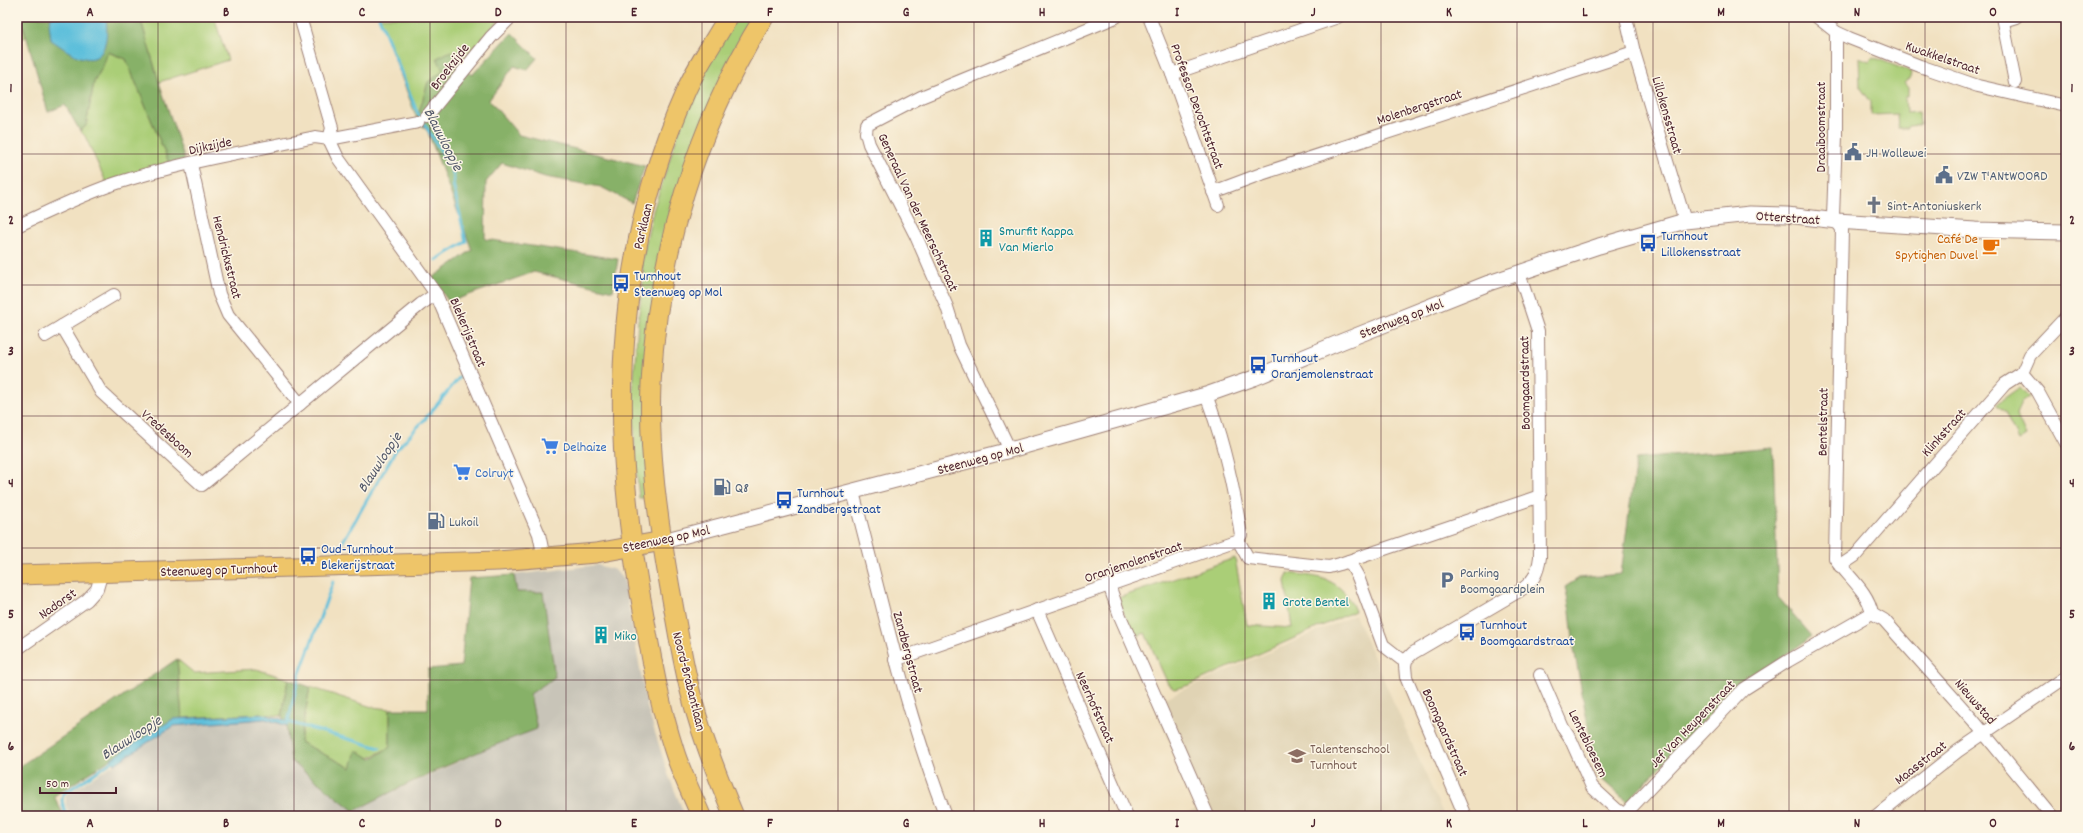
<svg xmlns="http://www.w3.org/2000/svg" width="2083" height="833" viewBox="0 0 2083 833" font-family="Dekko,sans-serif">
	<rect width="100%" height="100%" fill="#fcf5e5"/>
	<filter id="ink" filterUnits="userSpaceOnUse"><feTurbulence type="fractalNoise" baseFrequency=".025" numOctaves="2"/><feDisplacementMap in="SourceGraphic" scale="8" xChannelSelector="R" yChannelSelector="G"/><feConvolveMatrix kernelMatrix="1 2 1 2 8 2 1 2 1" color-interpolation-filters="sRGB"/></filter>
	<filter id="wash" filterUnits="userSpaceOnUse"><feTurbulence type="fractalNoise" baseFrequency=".012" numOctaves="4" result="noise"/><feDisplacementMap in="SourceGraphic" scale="16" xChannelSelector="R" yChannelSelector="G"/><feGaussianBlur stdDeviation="0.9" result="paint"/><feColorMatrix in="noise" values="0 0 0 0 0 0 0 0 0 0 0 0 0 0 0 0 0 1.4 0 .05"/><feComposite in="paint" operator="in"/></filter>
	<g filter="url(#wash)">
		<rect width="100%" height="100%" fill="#f1e1c1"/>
		<polygon fill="#e0d3b4" points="1355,615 1444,816 1182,816 1198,808 1153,703"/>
		<polygon fill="#c8c4b8" points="597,565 615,570 624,581 647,707 668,774 685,816 70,816 66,805 66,795 173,726 265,719 286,725 354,811 385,795 497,744 537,729 530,694 555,677 543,592 517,592 514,575"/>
		<g fill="#aace77" stroke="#7a7651">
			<polygon points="140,17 214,17 228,60 159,82"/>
			<polygon points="379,17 503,17 460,61 451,51 443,71 428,82 417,119"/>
			<polygon points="733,17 755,17 655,289 650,498 639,498 635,454 633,390 638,321 644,275 641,264 653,211 682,121 707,66"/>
			<polygon points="21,20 26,37 17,41 17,22"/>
			<polygon points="107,52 126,59 169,163 106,182 85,136 80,131 86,126 94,82 103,66"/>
			<polygon points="1859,57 1869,61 1873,57 1911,72 1910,78 1904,83 1908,88 1908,97 1905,97 1906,113 1919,112 1920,125 1908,126 1907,128 1898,128 1897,114 1871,115 1871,102 1860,87"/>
			<polygon points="2020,387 2029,397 2022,401 2016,414 2026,436 2018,441 2005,412 1996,404"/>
			<path d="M1235,558L1247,625L1292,628L1285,581L1288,573C1320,577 1341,577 1355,611L1189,685L1174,689L1168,684L1145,633L1133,638L1118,598Z"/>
			<polygon points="177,659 194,673 256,669 288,679 282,716 263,714 182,718"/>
			<polygon points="310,687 372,707 390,709 390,747 351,768 300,742"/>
		</g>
		<g fill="#87b168" stroke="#68684a">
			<polygon points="17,17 140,17 159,82 185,160 169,163 126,59 108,52 103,66 94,82 86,126 80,131 65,105 48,112 22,21 17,22"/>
			<polygon points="512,33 537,58 527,70 514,66 489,100 519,135 645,166 632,203 601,187 545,177 502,163 486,182 485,239 618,259 613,291 534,272 449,302 432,278 472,250 428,132 417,119 428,82 443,71 437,58 451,51 472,75"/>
			<polygon points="1773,447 1778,597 1812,636 1721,703 1627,802 1597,775 1574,649 1570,611 1565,587 1579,578 1621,574 1636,459"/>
			<path d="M514,575L517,592H543L555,677L530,694L537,729C474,752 413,780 354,811L291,761L286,725L282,716L288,679L310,687L300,742L351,768L356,750L371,759L390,747V709H428V669L461,666L469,578Z"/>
			<polygon points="177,659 182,718 173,719 54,796 64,816 17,816 17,768"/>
		</g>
		<g fill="#5dbfdb" stroke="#546f83">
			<path d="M51,17H106C108,31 108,64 84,58C72,56 61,46 51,40L49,23Z"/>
			<polygon points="263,714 285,720 291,720 288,726 265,719 173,726 115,764 111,759 173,719"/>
		</g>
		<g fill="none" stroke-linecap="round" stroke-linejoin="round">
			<g stroke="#5dbfdb" stroke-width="3">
				<polyline points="379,17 417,112 452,169 454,179 453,184 466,242 436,260"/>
				<polyline points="338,550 396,450 425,419 463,373"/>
				<polyline points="288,722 299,676 333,582"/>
				<polyline points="288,722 380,748"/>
				<polyline points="66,816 62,801 63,794 116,759"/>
			</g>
		</g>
	</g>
	<g filter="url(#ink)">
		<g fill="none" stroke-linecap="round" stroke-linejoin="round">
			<g stroke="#9e8076" stroke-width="14">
				<g id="minor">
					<polyline points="300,17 332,128 329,139 338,158 436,294 539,534 544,558"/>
					<polyline points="1149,17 1172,74 1218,205"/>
					<polyline points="1626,17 1634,52 1685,221"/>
					<polyline points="1817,17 1836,32 1849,38 1920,66 1978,86 2066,106"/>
					<polyline points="2002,17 2015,82"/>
					<polyline points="2003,21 2016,17"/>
					<path d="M1836,32V136L1833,216L1842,229L1835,558C1847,576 1868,591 1872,613"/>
					<polyline points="1172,74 1338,17"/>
					<polyline points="427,116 491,37 511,17"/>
					<polyline points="191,164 219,294 228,315 300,404"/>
					<polyline points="1213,192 1261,174 1634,52"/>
					<path d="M17,226C50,211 83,194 117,183C181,162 250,151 315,137L329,139L418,122"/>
					<polyline points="62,326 114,295"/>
					<polyline points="45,336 62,326 101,392 202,485 421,304 436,294"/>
					<polyline points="2022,373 2038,392 2066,443"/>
					<polyline points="1010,450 959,345 947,307 916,236 869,144 866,133 867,125 921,97 1116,17"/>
					<path d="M853,492C882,601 905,711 946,816"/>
					<polyline points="1238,540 1248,558 1329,567 1340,564 1540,496"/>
					<polyline points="1349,561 1358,577 1383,645 1401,659 1406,660"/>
					<polyline points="1840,566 1855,556 2005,384 2022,373 2030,355 2066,317"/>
					<polyline points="1109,585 1120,616 1208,816"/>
					<polyline points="1037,610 1127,816"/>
					<polyline points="1872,613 1884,620 1973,720 2052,816"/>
					<polyline points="17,649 87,600 97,589 102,572"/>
					<path d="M895,660L1238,540L1241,535C1234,489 1223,439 1206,395"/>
					<polyline points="1540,675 1563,728 1571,740 1592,787 1616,809 1626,816"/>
					<path d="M1465,816L1406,677L1405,666L1406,660L1413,653L1519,591C1533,583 1538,573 1540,557L1538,331L1519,273"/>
					<polyline points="1623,816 1744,689 1788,661 1872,613"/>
					<polyline points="1876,816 1958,751 2066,677"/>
				</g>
			</g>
			<g stroke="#9e8076" stroke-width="17">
				<polyline id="tertiary" points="663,541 1010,450 1206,395 1254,378 1343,341 1489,283 1599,246 1685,221 1750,214 1787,215 1837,221 1975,230 2066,232"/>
			</g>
			<g stroke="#9e8076" stroke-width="21">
				<g id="primary">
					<polyline points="17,575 498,561 596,553 663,541"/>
					<path d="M701,816C692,794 681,773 674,750C657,698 649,642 639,588C610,421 615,250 685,93C696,67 714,42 728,17"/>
					<path d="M734,816C718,778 702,738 692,698C682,662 677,624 670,588C658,521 648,452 651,384C657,255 696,127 764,17"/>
				</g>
			</g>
			<use href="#minor" stroke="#fff" stroke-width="12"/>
			<use href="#tertiary" stroke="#fff" stroke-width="15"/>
			<use href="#primary" stroke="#eec569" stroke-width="19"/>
		</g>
	</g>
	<path fill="none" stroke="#4a1f2b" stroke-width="1" stroke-opacity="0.55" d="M158,17V816M294,17V816M430,17V816M566,17V816M702,17V816M838,17V816M974,17V816M1109,17V816M1245,17V816M1381,17V816M1517,17V816M1653,17V816M1789,17V816M1925,17V816M17,154H2066M17,285H2066M17,416H2066M17,548H2066M17,680H2066"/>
	<defs>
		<g id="civic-bare" transform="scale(1.38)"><path d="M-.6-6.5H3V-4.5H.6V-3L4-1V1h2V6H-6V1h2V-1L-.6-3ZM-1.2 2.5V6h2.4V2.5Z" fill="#5c6f8a" stroke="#fcf5e5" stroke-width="2.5" paint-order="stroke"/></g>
		<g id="church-bare" transform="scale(1.38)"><path d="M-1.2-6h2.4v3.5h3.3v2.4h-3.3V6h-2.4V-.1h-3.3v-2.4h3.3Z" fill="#6b7280" stroke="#fcf5e5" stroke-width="2.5" paint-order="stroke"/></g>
		<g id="building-bare" transform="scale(1.38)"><path d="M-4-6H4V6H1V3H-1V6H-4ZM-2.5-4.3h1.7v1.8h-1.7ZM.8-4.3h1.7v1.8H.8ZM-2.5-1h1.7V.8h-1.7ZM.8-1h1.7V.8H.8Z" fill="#0f9aa8" stroke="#fcf5e5" stroke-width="2.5" paint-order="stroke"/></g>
		<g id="bus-bare" transform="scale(1.38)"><path d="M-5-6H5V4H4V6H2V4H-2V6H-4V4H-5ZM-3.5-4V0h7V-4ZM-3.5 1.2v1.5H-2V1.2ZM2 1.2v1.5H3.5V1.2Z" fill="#1a4fb4" stroke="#fcf5e5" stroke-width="2.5" paint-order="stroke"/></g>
		<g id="cafe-bare" transform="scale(1.38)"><path d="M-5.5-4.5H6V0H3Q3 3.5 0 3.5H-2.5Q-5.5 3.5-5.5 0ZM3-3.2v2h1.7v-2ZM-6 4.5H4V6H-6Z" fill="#e8710a" stroke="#fcf5e5" stroke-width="2.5" paint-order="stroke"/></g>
		<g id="supermarket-bare" transform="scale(1.38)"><path d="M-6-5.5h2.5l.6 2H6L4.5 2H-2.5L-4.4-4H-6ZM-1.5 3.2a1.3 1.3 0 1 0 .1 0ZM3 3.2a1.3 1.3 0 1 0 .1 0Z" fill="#3f7fe0" stroke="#fcf5e5" stroke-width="2.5" paint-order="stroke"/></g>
		<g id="fuel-bare" transform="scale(1.38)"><path d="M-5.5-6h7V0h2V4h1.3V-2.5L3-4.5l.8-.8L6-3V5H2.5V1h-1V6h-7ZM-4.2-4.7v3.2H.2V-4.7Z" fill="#5c6f8a" stroke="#fcf5e5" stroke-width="2.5" paint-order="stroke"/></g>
		<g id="parking-bare" transform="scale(1.38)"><path d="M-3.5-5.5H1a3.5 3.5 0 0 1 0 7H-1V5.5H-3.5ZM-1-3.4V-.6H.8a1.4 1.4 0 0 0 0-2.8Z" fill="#5c6f8a" stroke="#fcf5e5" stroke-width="2.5" paint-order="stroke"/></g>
		<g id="school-bare" transform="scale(1.38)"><path d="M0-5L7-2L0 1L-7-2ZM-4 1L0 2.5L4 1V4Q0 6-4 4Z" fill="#8d6e63" stroke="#fcf5e5" stroke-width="2.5" paint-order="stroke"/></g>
	</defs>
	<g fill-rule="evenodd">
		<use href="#civic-bare" x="1853" y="152"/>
		<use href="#civic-bare" x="1944" y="175"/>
		<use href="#church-bare" x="1874" y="205"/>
		<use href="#building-bare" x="986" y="238"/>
		<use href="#bus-bare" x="1648" y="243"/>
		<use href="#cafe-bare" x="1991" y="246"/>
		<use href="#bus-bare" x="621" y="283"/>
		<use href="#bus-bare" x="1258" y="365"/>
		<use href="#supermarket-bare" x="550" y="446"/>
		<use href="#supermarket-bare" x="462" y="472"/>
		<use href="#fuel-bare" x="722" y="487"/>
		<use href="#bus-bare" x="784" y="500"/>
		<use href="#fuel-bare" x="436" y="521"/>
		<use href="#bus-bare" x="308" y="556"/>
		<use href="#parking-bare" x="1447" y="580"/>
		<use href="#building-bare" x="1269" y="601"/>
		<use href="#bus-bare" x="1467" y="632"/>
		<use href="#building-bare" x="601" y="635"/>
		<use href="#school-bare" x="1297" y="756"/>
	</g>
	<g text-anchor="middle" stroke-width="3" stroke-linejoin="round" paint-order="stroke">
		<g font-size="14" fill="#4a1f2b" stroke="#fcf5e5">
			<text transform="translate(1943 57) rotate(19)" y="5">Kwakkelstraat</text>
			<text transform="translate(449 66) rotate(-52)" y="5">Broekzijde</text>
			<text transform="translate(1198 106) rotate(70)" y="5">Professor Devochtstraat</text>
			<text transform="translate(1419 106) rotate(-18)" y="5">Molenbergstraat</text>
			<text transform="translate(1668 115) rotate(74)" y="5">Lillokensstraat</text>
			<text transform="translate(1820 127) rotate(-90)" y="5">Draaiboomstraat</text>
			<text transform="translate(210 145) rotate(-12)" y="5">Dijkzijde</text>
			<text transform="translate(919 212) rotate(65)" y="5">Generaal Van der Meerschstraat</text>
			<text transform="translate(1788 217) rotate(4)" y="5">Otterstraat</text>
			<text transform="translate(642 226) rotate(-77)" y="5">Parklaan</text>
			<text transform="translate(228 257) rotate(76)" y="5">Hendrickxstraat</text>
			<text transform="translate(1401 318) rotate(-21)" y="5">Steenweg op Mol</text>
			<text transform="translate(469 332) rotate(67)" y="5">Blekerijstraat</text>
			<text transform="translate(1524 383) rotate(-91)" y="5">Boomgaardstraat</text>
			<text transform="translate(1822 422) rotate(-89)" y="5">Bentelstraat</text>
			<text transform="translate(1943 432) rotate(-48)" y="5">Klinkstraat</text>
			<text transform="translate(168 433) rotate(42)" y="5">Vredesboom</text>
			<text transform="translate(980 458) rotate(-15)" y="5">Steenweg op Mol</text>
			<text transform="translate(666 538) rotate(-12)" y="5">Steenweg op Mol</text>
			<text transform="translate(1133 561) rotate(-19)" y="5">Oranjemolenstraat</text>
			<text transform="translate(219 569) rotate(-2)" y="5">Steenweg op Turnhout</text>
			<text transform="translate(57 603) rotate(-35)" y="5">Nadorst</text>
			<text transform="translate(909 652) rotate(75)" y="5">Zandbergstraat</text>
			<text transform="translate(690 681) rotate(76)" y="5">Noord-Brabantlaan</text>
			<text transform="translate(1976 701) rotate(49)" y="5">Nieuwstad</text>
			<text transform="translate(1096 707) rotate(66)" y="5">Neerhofstraat</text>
			<text transform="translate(1692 723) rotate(-46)" y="5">Jef Van Heupenstraat</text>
			<text transform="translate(1446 732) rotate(66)" y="5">Boomgaardstraat</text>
			<text transform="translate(1589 743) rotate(64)" y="5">Lentebloesem</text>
			<text transform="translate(1920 762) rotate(-38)" y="5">Maasstraat</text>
		</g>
		<g font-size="14" fill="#4e5e75" stroke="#fcf5e5" text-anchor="start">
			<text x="1866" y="157">JH Wollewei</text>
			<text x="1957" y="180">VZW T'ANtWOORD</text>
			<text x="735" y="492">Q8</text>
			<text x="449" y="526">Lukoil</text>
			<text x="1460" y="577">Parking<tspan x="1460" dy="16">Boomgaardplein</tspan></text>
		</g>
		<g font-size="14" fill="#5b616d" stroke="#fcf5e5" text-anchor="start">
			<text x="1887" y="210">Sint-Antoniuskerk</text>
		</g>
		<g font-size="14" fill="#0d838f" stroke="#fcf5e5" text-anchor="start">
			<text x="999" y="235">Smurfit Kappa<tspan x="999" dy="16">Van Mierlo</tspan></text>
			<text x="1282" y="606">Grote Bentel</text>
			<text x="614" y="640">Miko</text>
		</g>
		<g font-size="14" fill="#164399" stroke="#fcf5e5" text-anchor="start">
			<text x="1661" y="240">Turnhout<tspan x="1661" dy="16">Lillokensstraat</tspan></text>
			<text x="634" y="280">Turnhout<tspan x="634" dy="16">Steenweg op Mol</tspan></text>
			<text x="1271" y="362">Turnhout<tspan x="1271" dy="16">Oranjemolenstraat</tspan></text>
			<text x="797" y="497">Turnhout<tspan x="797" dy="16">Zandbergstraat</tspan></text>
			<text x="321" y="553">Oud-Turnhout<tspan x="321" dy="16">Blekerijstraat</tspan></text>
			<text x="1480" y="629">Turnhout<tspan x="1480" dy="16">Boomgaardstraat</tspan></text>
		</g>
		<g font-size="14" fill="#c56008" stroke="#fcf5e5" text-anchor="end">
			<text x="1978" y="243">Café De<tspan x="1978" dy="16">Spytighen Duvel</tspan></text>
		</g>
		<g font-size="14" fill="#366cbe" stroke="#fcf5e5" text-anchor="start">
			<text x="563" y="451">Delhaize</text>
			<text x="475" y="477">Colruyt</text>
		</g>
		<g font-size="14" fill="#785e54" stroke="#fcf5e5" text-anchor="start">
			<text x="1310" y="753">Talentenschool<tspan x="1310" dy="16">Turnhout</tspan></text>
		</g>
		<g font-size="15" font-style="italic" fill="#515769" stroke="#fcf5e5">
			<text transform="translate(444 139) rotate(63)" y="5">Blauwloopje</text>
			<text transform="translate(379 462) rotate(-57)" y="5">Blauwloopje</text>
			<text transform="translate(131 737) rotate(-33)" y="5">Blauwloopje</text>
		</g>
	</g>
	<rect width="2083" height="833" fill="none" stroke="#fcf5e5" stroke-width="44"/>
	<path d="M40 787v6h76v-6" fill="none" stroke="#4a1f2b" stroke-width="2"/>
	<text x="46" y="787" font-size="12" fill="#4a1f2b" stroke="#fcf5e5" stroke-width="3" paint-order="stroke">50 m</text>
	<rect x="22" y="22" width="2039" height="789" fill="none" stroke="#4a1f2b" stroke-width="1.5"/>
	<g font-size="13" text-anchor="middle" font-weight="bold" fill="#4a1f2b">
		<text x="90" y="16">A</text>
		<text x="226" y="16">B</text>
		<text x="362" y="16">C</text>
		<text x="498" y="16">D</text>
		<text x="634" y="16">E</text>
		<text x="770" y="16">F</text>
		<text x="906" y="16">G</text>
		<text x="1042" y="16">H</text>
		<text x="1177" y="16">I</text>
		<text x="1313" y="16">J</text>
		<text x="1449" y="16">K</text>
		<text x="1585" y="16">L</text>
		<text x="1721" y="16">M</text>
		<text x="1857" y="16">N</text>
		<text x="1993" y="16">O</text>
		<text x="11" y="92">1</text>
		<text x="2072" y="92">1</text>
		<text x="11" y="224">2</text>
		<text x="2072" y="224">2</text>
		<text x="11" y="355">3</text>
		<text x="2072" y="355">3</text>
		<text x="11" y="487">4</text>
		<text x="2072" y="487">4</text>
		<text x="11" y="618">5</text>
		<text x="2072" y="618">5</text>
		<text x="11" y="750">6</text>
		<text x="2072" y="750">6</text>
		<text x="90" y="827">A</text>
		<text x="226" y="827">B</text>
		<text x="362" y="827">C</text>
		<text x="498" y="827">D</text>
		<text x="634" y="827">E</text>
		<text x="770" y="827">F</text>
		<text x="906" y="827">G</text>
		<text x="1042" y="827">H</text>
		<text x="1177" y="827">I</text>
		<text x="1313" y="827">J</text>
		<text x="1449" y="827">K</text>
		<text x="1585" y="827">L</text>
		<text x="1721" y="827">M</text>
		<text x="1857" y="827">N</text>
		<text x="1993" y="827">O</text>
	</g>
</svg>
